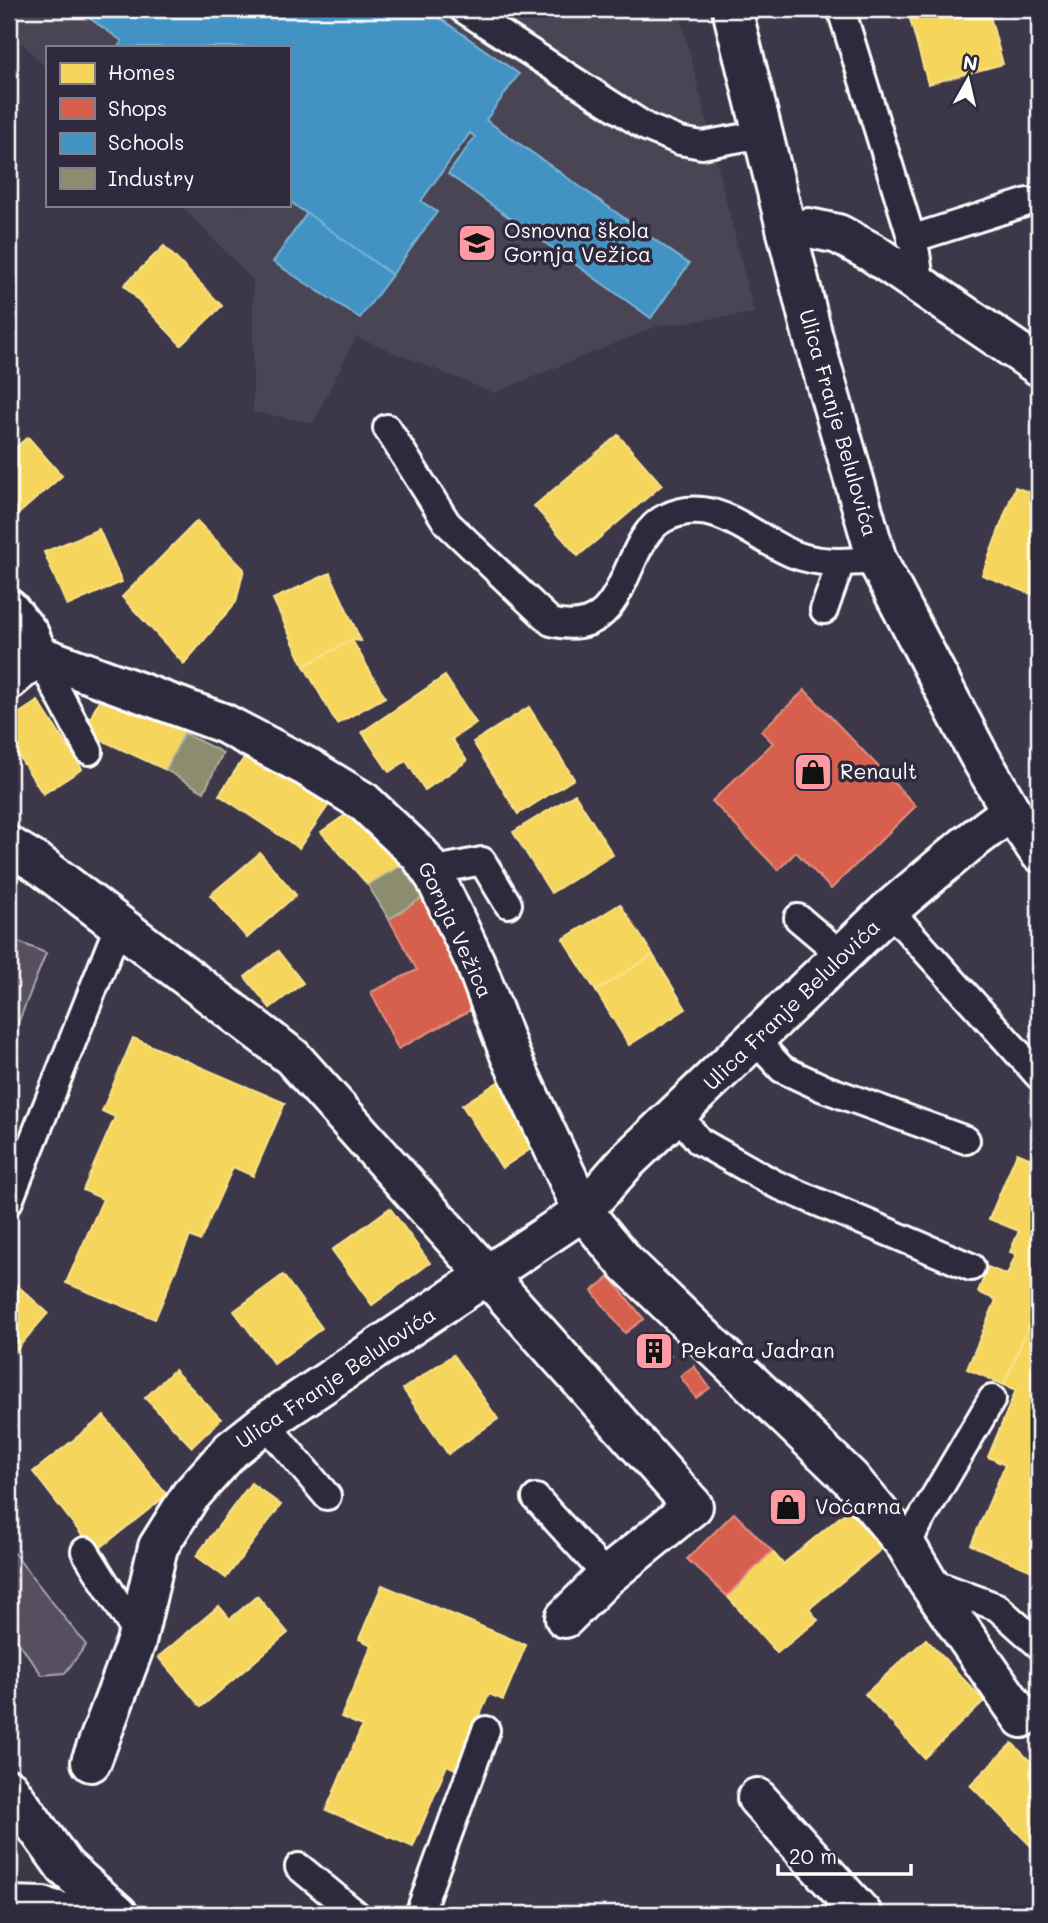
<svg xmlns="http://www.w3.org/2000/svg" width="1048" height="1923" viewBox="0 0 1048 1923" font-family="Mali,sans-serif">
	<rect width="100%" height="100%" fill="#3c3749"/>
	<filter id="ink" filterUnits="userSpaceOnUse"><feTurbulence type="fractalNoise" baseFrequency=".0143" numOctaves="2"/><feDisplacementMap in="SourceGraphic" scale="14" xChannelSelector="R" yChannelSelector="G"/><feConvolveMatrix kernelMatrix="1 2 1 2 8 2 1 2 1" color-interpolation-filters="sRGB"/></filter>
	<g filter="url(#ink)">
		<polygon fill="#494455" points="9,9 679,9 754,313 658,326 494,393 356,337 313,423 253,412 253,280 180,205 289,205 289,47 47,47 47,69 9,30"/>
		<g fill="#555060" stroke="#aaa8b0" stroke-width="2">
			<polygon points="9,938 46,953 9,1046"/>
			<polygon points="9,1547 86,1645 65,1673 42,1675 9,1629"/>
		</g>
		<g fill="#f6d55c" stroke="#f9e28d" stroke-width="2">
			<polygon points="922,9 988,9 1003,64 928,84 908,12"/>
			<polygon points="164,246 222,306 181,345 124,285"/>
			<polygon points="618,435 662,485 578,556 534,506"/>
			<polygon points="28,437 62,476 9,522 9,453"/>
			<polygon points="1015,487 1039,496 1039,597 982,575"/>
			<polygon points="197,521 244,569 236,602 184,664 122,597"/>
			<polygon points="99,529 122,582 67,606 44,552"/>
			<polygon points="330,573 361,641 352,640 304,666 273,599"/>
			<polygon points="352,640 385,697 337,724 304,666"/>
			<polygon points="445,676 476,723 452,739 467,761 425,790 406,761 389,772 362,732"/>
			<polygon points="106,685 188,724 166,770 84,732"/>
			<polygon points="38,701 82,769 43,794 9,741 9,720"/>
			<polygon points="529,707 574,779 518,814 473,742"/>
			<polygon points="250,749 330,803 299,848 219,795"/>
			<polygon points="575,794 613,855 551,893 513,832"/>
			<polygon points="358,806 413,859 368,885 321,832"/>
			<polygon points="260,853 296,895 247,938 210,895"/>
			<polygon points="620,904 653,955 596,991 563,939"/>
			<polygon points="278,951 303,983 270,1008 245,977"/>
			<polygon points="653,955 686,1009 629,1045 596,991"/>
			<polygon points="133,1038 285,1103 253,1176 233,1167 200,1241 190,1236 155,1319 66,1283 103,1199 83,1190 115,1117 102,1111"/>
			<polygon points="503,1079 543,1141 502,1168 462,1105"/>
			<polygon points="1017,1153 1039,1162 1039,1318 1033,1315 1004,1385 967,1369 996,1300 978,1292 988,1267 1007,1275 1016,1254 1010,1252 1019,1231 989,1219"/>
			<polygon points="390,1208 430,1263 372,1305 332,1250"/>
			<polygon points="283,1275 322,1328 274,1364 234,1311"/>
			<polygon points="9,1278 48,1313 9,1358"/>
			<polygon points="1033,1315 1039,1318 1039,1574 971,1545 1005,1465 988,1457 1016,1390 1004,1385"/>
			<polygon points="453,1355 498,1419 448,1454 403,1389"/>
			<polygon points="174,1370 221,1419 192,1447 145,1398"/>
			<polygon points="104,1416 167,1495 95,1552 33,1472"/>
			<polygon points="251,1483 281,1505 226,1578 196,1556"/>
			<polygon points="852,1507 885,1546 809,1609 818,1620 777,1653 727,1596 772,1551 783,1564"/>
			<polygon points="382,1585 526,1645 503,1700 489,1694 457,1770 447,1765 413,1847 326,1810 362,1726 341,1717 372,1645 359,1639"/>
			<polygon points="257,1596 288,1633 201,1707 158,1657 219,1606 230,1619"/>
			<polygon points="926,1639 984,1701 924,1758 865,1694"/>
			<polygon points="1012,1743 1039,1770 1039,1854 970,1785"/>
		</g>
		<g fill="#d6604d" stroke="#e29082" stroke-width="2">
			<polygon points="805,690 916,806 831,889 796,852 778,870 712,801 773,743 761,731"/>
			<polygon points="428,894 482,1004 398,1049 371,992 417,970 389,919"/>
			<polygon points="610,1277 644,1319 625,1333 592,1291"/>
			<polygon points="650,1333 671,1355 658,1368 637,1346"/>
			<polygon points="694,1366 710,1388 696,1398 680,1376"/>
			<polygon points="734,1513 772,1551 727,1596 687,1559"/>
		</g>
		<g fill="#4393c3" stroke="#7bb3d5" stroke-width="2">
			<polygon points="76,9 427,9 519,74 486,120 689,264 651,318 448,174 475,137 470,133 421,201 437,212 392,275 289,201 289,47 118,47 122,41"/>
			<polygon points="307,213 392,275 360,318 273,262"/>
		</g>
		<g fill="#8c8c6e" stroke="#aeae9a" stroke-width="2">
			<polygon points="184,733 223,753 204,792 166,770"/>
			<polygon points="413,859 428,894 389,919 368,885"/>
		</g>
		<g fill="none" stroke-linecap="round" stroke-linejoin="round">
			<g stroke="#fff" stroke-width="32">
				<g id="service">
					<polyline points="463,9 646,127 680,141 702,145 763,134"/>
					<polyline points="841,9 916,253 921,287"/>
					<polyline points="911,239 1028,202"/>
					<path d="M387,428L447,523L551,622C631,643 619,541 665,518C714,493 753,538 793,554C821,565 848,562 877,560"/>
					<polyline points="824,610 841,562"/>
					<polyline points="38,655 89,751"/>
					<polyline points="431,871 482,861 508,904"/>
					<polyline points="889,910 1039,1076"/>
					<polyline points="798,918 843,956"/>
					<polyline points="756,1041 782,1069 823,1088 966,1140"/>
					<polyline points="679,1115 699,1141 775,1184 971,1267"/>
					<polyline points="9,1201 119,924"/>
					<polyline points="265,1423 327,1496"/>
					<polyline points="536,1498 607,1576"/>
					<polyline points="906,1545 992,1399"/>
					<polyline points="85,1551 137,1634"/>
					<polyline points="927,1581 997,1607 1039,1645"/>
					<polyline points="299,1867 356,1914"/>
					<polyline points="419,1914 486,1730"/>
				</g>
			</g>
			<g stroke="#fff" stroke-width="44">
				<g id="minor">
					<polyline points="732,9 813,337 877,560 977,752 1011,811 1039,852"/>
					<polyline points="787,232 809,228 838,234 873,253 1039,366"/>
					<polyline points="9,609 29,634 38,655 9,680"/>
					<polyline points="38,655 223,723 307,767 364,802 420,855 435,877 475,962 510,1055 583,1211 625,1262 850,1478 906,1545 927,1581 1022,1718"/>
					<polyline points="9,846 39,864 292,1057 693,1506 607,1576 565,1618"/>
					<polyline points="91,1762 136,1642 158,1547 190,1496 231,1450 265,1423 583,1211 627,1161 889,910 965,846 1011,811"/>
					<polyline points="757,1798 862,1914"/>
				</g>
			</g>
			<g stroke="#fff" stroke-width="44">
				<g id="secondary">
					<polyline points="9,1789 65,1867 118,1914"/>
					<polyline points="9,1906 43,1907 68,1914"/>
				</g>
			</g>
			<use href="#service" stroke="#2f2a3d" stroke-width="26"/>
			<use href="#minor" stroke="#2f2a3d" stroke-width="38"/>
			<use href="#secondary" stroke="#2f2a3d" stroke-width="38"/>
		</g>
	</g>
	<defs>
		<g id="school-square" transform="scale(2.0125)"><rect x="-9" y="-9" width="18" height="18" rx="4" fill="#ff9aa2" stroke="#2f2a3d"/><path d="M0-5L7-2L0 1L-7-2ZM-4 1L0 2.5L4 1V4Q0 6-4 4Z" fill="#111"/></g>
		<g id="shop-square" transform="scale(2.0125)"><rect x="-9" y="-9" width="18" height="18" rx="4" fill="#ff9aa2" stroke="#2f2a3d"/><path d="M-5-2.5h2.3a2.7 3.5 0 0 1 5.4 0H5L5.5 6h-11ZM-1.5-2.5h3a1.5 2.3 0 0 0-3 0Z" fill="#111"/></g>
		<g id="building-square" transform="scale(2.0125)"><rect x="-9" y="-9" width="18" height="18" rx="4" fill="#ff9aa2" stroke="#2f2a3d"/><path d="M-4-6H4V6H1V3H-1V6H-4ZM-2.5-4.3h1.7v1.8h-1.7ZM.8-4.3h1.7v1.8H.8ZM-2.5-1h1.7V.8h-1.7ZM.8-1h1.7V.8H.8Z" fill="#111"/></g>
	</defs>
	<g fill-rule="evenodd">
		<use href="#school-square" x="477" y="243"/>
		<use href="#shop-square" x="813" y="772"/>
		<use href="#building-square" x="654" y="1351"/>
		<use href="#shop-square" x="788" y="1507"/>
	</g>
	<g text-anchor="middle" stroke-width="7" stroke-linejoin="round" paint-order="stroke">
		<g font-size="21" fill="#fff" stroke="#2f2a3d" text-anchor="start">
			<text x="504" y="238">Osnovna škola<tspan x="504" dy="24">Gornja Vežica</tspan></text>
			<text x="840" y="779">Renault</text>
			<text x="681" y="1358">Pekara Jadran</text>
			<text x="815" y="1514">Voćarna</text>
		</g>
		<g font-size="21" fill="#fff" stroke="#2f2a3d">
			<text transform="translate(838 423) rotate(74)" y="7">Ulica Franje Belulovića</text>
			<text transform="translate(455 930) rotate(65)" y="7">Gornja Vežica</text>
			<text transform="translate(792 1005) rotate(-44)" y="7">Ulica Franje Belulovića</text>
			<text transform="translate(336 1378) rotate(-34)" y="7">Ulica Franje Belulovića</text>
		</g>
	</g>
	<rect width="1048" height="1923" fill="none" stroke="#2f2a3d" stroke-width="35"/>
	<rect x="18" y="18" width="1013" height="1888" fill="none" stroke="#fff" stroke-width="2.5" filter="url(#ink)"/>
	<rect x="46" y="46" width="245" height="161" fill="#2f2a3d" stroke="#827f8b" stroke-width="2"/>
	<rect x="60" y="63" width="35" height="21" fill="#f6d55c" stroke="#827f8b" stroke-width="2"/>
	<text x="108" y="80" font-size="21" fill="#ffffff">Homes</text>
	<rect x="60" y="98" width="35" height="21" fill="#d6604d" stroke="#827f8b" stroke-width="2"/>
	<text x="108" y="116" font-size="21" fill="#ffffff">Shops</text>
	<rect x="60" y="133" width="35" height="21" fill="#4393c3" stroke="#827f8b" stroke-width="2"/>
	<text x="108" y="150" font-size="21" fill="#ffffff">Schools</text>
	<rect x="60" y="168" width="35" height="21" fill="#8c8c6e" stroke="#827f8b" stroke-width="2"/>
	<text x="108" y="186" font-size="21" fill="#ffffff">Industry</text>
	<g transform="translate(968 80) rotate(8)" stroke="#2f2a3d" stroke-width="5" paint-order="stroke">
	<path d="M0-5L12 26L0 18L-12 26Z" fill="#ffffff"/>
	<text y="-10" font-size="19" font-weight="bold" text-anchor="middle" fill="#ffffff">N</text>
	</g>
	<path d="M778 1864v10h133v-10" fill="none" stroke="#ffffff" stroke-width="3.5"/>
	<text x="789" y="1864" font-size="21" fill="#ffffff" stroke="#2f2a3d" stroke-width="5" paint-order="stroke">20 m</text>
</svg>
